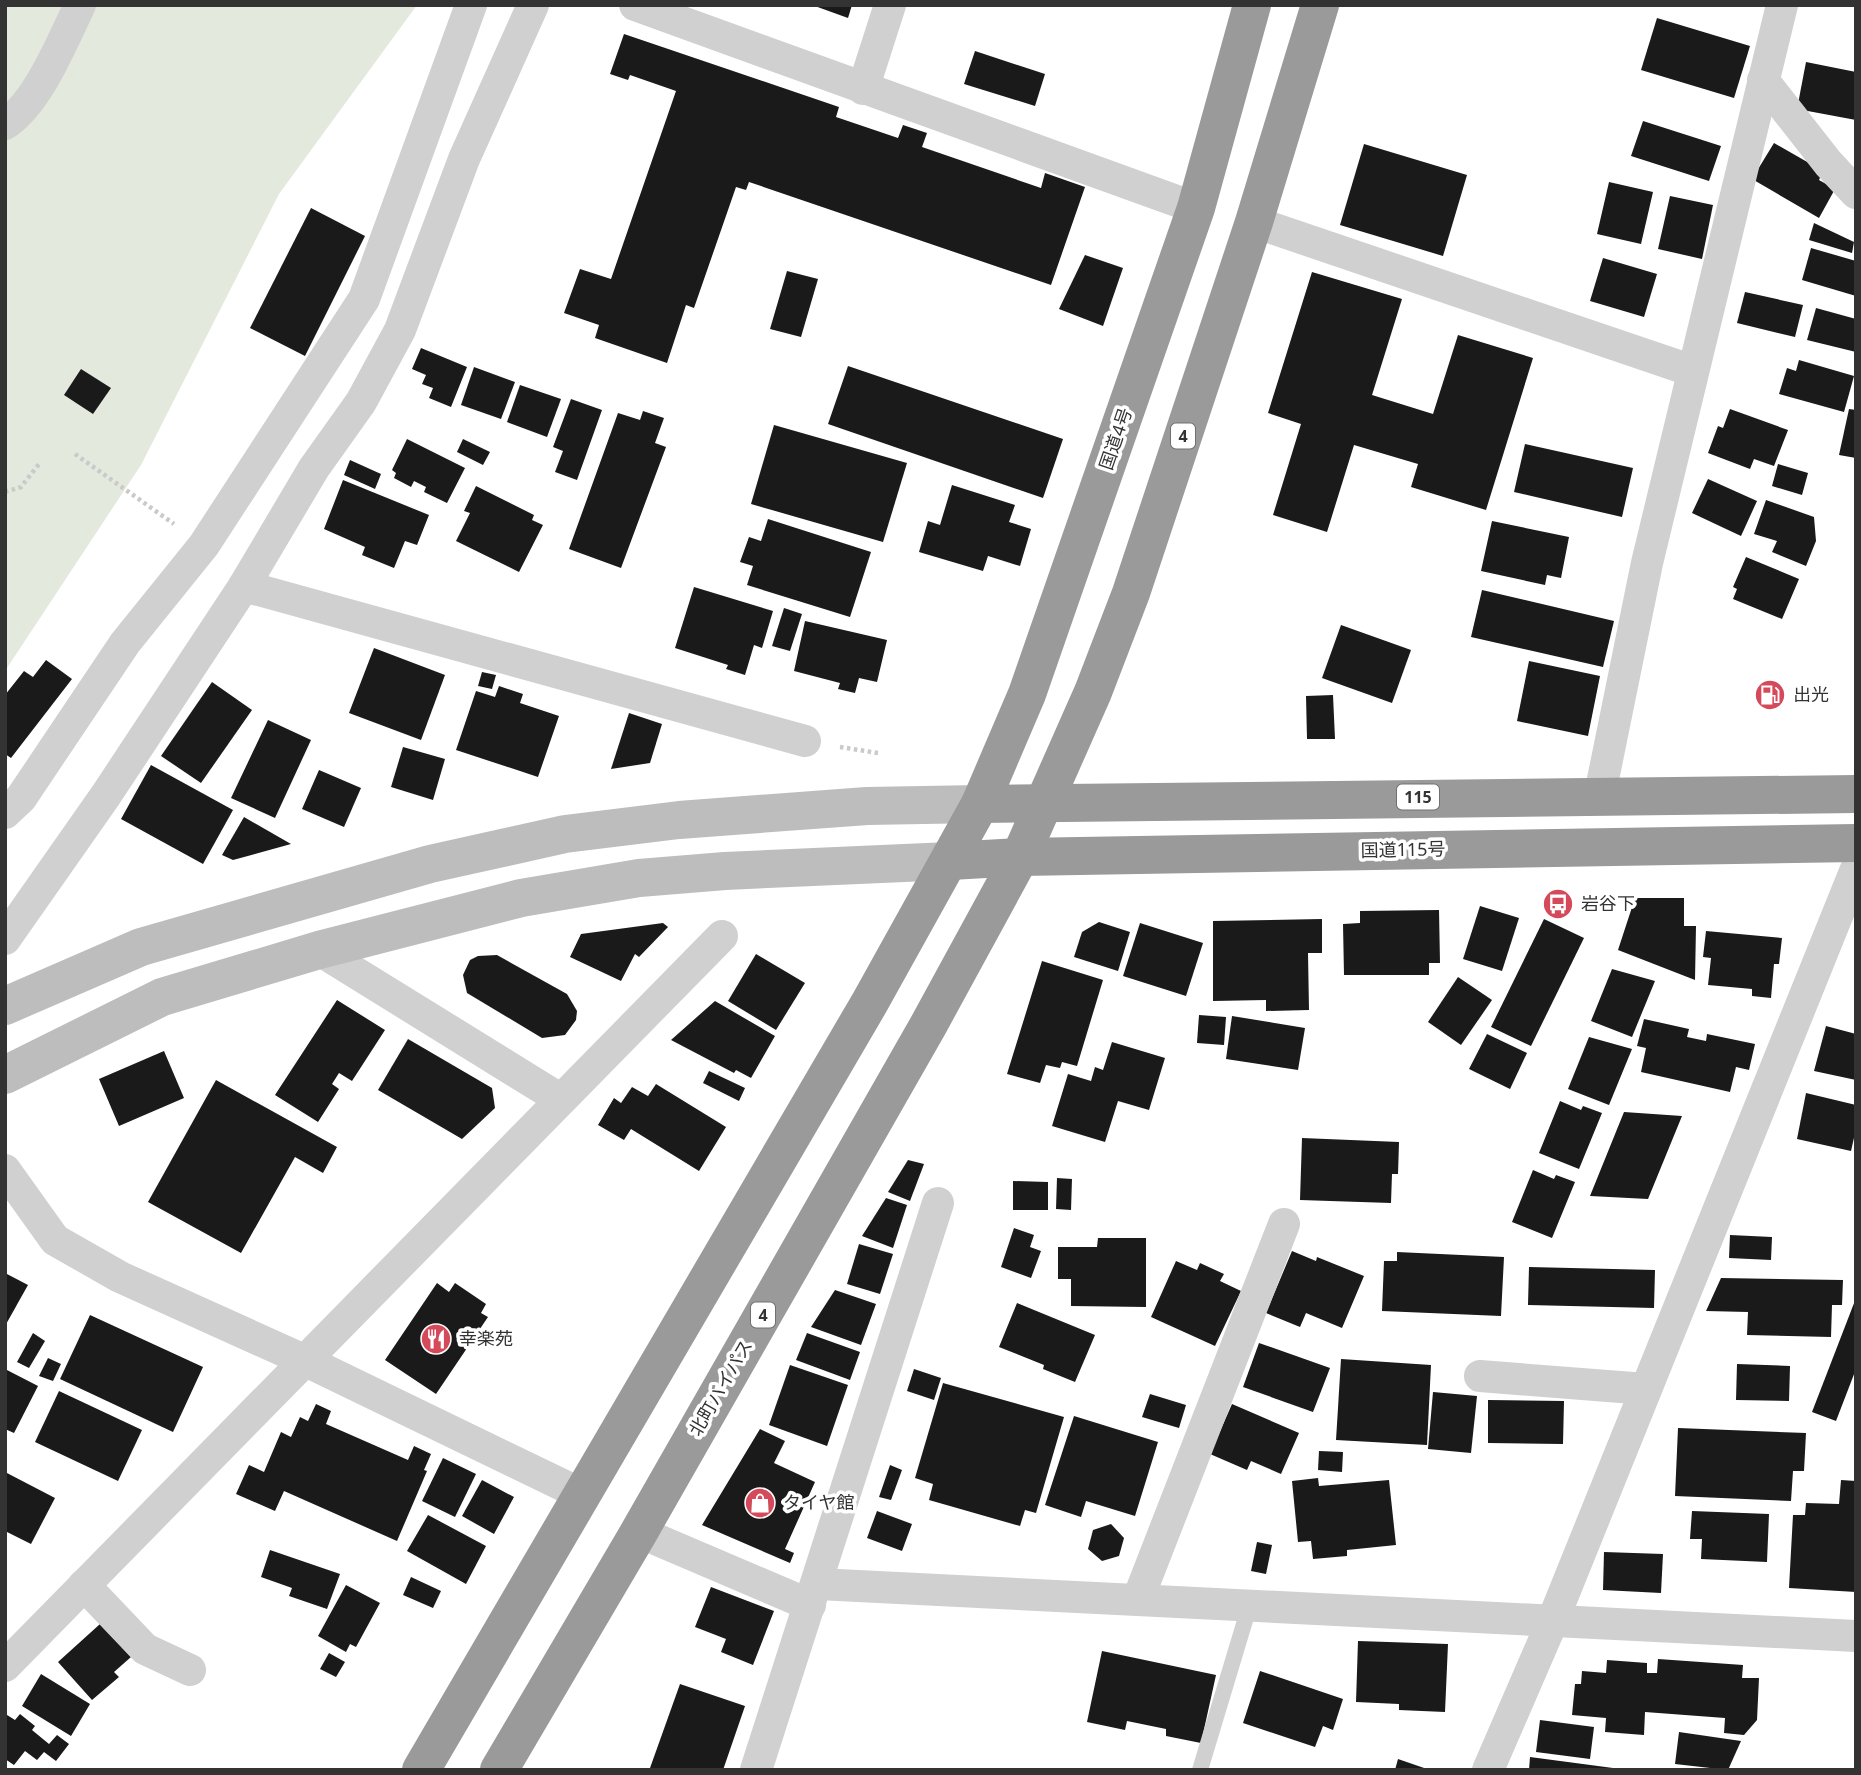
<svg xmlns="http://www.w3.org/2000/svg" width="1861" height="1775" viewBox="0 0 1861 1775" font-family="'Noto Sans','Noto Sans JP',sans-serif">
	<rect width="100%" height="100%" fill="#fff"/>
	<polygon fill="#e3e9dd" points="5,5 417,5 279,194 141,465 7,668"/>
	<g fill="#1a1a1a">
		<polygon points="812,5 852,5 848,18"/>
		<polygon points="1657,18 1750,46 1734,98 1641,70"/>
		<polygon points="624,34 839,107 836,117 898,138 903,125 927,133 922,147 1041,188 1045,173 1085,187 1051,285 749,182 746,190 736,187 694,308 686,305 667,363 595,338 599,325 564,313 580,269 611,279 676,91 630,75 628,80 610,74"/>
		<polygon points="975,51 1045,74 1035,106 964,84"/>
		<polygon points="1806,62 1856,72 1856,120 1797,109"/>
		<polygon points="1643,121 1721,146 1709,181 1631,156"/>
		<polygon points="1774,143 1823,171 1819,180 1835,189 1819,218 1752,179"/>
		<polygon points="1364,144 1467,175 1443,256 1340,225"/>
		<polygon points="1609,182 1653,192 1641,244 1597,234"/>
		<polygon points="1670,196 1713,205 1702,259 1658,249"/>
		<polygon points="311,208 365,236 305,356 250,328"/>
		<polygon points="1814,223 1854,242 1852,253 1809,240"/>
		<polygon points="1811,248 1856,261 1856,296 1802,280"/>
		<polygon points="1085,255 1123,268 1103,326 1059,309"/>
		<polygon points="1603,258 1657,274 1644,317 1590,301"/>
		<polygon points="787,271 818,279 801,337 770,329"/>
		<polygon points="1312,272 1402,299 1372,395 1433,414 1458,335 1533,358 1486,510 1411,487 1418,464 1354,445 1327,532 1273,515 1301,424 1268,413"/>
		<polygon points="1745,292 1803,305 1795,337 1737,323"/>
		<polygon points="1816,308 1856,319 1856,352 1807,340"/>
		<polygon points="421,348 467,367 451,407 429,398 433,388 422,384 426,375 412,369"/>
		<polygon points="1799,360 1854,376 1844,412 1779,394 1787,368 1796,371"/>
		<polygon points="848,366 1063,439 1043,498 828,424"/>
		<polygon points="474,367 515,382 501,419 461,405"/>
		<polygon points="81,369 111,388 93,414 64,395"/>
		<polygon points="520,385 561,399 547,437 507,422"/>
		<polygon points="571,399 602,410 577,480 555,472 563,451 553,447"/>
		<polygon points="1730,409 1788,430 1774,466 1754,459 1750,469 1708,453 1718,426 1723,428"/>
		<polygon points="1849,409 1856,410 1856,458 1839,455"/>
		<polygon points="643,411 664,418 655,443 666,447 621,568 569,549 618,413 640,420"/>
		<polygon points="774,425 907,463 883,542 751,504"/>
		<polygon points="407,439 465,468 447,503 424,492 426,487 414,481 411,487 394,478 396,473 392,470"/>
		<polygon points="463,439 490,452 483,465 457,452"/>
		<polygon points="1525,444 1633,468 1622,517 1514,492"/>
		<polygon points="350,460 381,474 375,489 344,475"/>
		<polygon points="1778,464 1808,473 1802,495 1772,486"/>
		<polygon points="1708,479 1757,501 1741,536 1692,513"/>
		<polygon points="343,480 429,515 417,545 405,541 394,568 362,555 365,547 324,529"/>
		<polygon points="952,485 1015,505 1009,522 1031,529 1020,566 988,556 983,571 919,552 928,521 940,525"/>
		<polygon points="476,486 534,515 532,520 543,525 519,572 456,541 470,513 464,511"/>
		<polygon points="1766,500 1814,517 1816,541 1806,566 1772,552 1777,541 1754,534"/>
		<polygon points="768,519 871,552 850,617 747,585 753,566 740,562 749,537 761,541"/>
		<polygon points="1492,521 1569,537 1561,578 1547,575 1545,585 1481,571"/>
		<polygon points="1746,557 1799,579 1782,619 1733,599 1737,589 1733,587"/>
		<polygon points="694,587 773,611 762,648 754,645 745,675 726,669 728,665 675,648"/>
		<polygon points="1482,590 1614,621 1603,667 1471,637"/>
		<polygon points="784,608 802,614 790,651 772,646"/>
		<polygon points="805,621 887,640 877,682 859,678 855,693 838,689 840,683 794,671"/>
		<polygon points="1341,625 1411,650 1392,703 1322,678"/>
		<polygon points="374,648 445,675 421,740 349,713"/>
		<polygon points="46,660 72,679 11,758 5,754 5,695 24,671 33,677"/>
		<polygon points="1529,661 1600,676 1588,736 1517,721"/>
		<polygon points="482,672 496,675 492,689 478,686"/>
		<polygon points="212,682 252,710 201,783 161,756"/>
		<polygon points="499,686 523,694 520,703 559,716 538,777 456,750 476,691 495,697"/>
		<polygon points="1333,695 1335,739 1307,739 1306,696"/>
		<polygon points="629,713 662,724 650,763 611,769"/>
		<polygon points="268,720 311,740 275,818 231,798"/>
		<polygon points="403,747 445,759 433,800 391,787"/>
		<polygon points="151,765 233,810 203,864 121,819"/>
		<polygon points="319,770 361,788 344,827 302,809"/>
		<polygon points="244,817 291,844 233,860 222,855"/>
		<polygon points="1635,898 1684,898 1684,926 1696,926 1695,980 1618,950"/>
		<polygon points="1480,906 1519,918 1502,971 1463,959"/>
		<polygon points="1439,910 1440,963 1429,963 1429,975 1344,975 1343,924 1360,923 1360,911"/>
		<polygon points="1322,919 1322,953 1308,953 1309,1010 1266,1011 1266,1000 1213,1001 1213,921"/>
		<polygon points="1544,919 1584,938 1531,1046 1491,1027"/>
		<polygon points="1099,922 1130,932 1118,971 1074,957 1082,932"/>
		<polygon points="663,923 668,927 639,957 635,954 621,981 570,957 581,934"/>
		<polygon points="1140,923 1203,943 1186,996 1123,976"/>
		<polygon points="1706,931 1782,938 1779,964 1774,964 1771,998 1752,996 1752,989 1708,985 1711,958 1703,957"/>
		<polygon points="756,954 805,983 776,1030 728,1001"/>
		<polygon points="497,955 567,994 577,1011 576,1020 565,1035 542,1038 467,993 463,975 470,960 478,956"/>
		<polygon points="1042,961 1103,980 1077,1066 1062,1062 1060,1068 1046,1065 1040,1083 1007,1074"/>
		<polygon points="1612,969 1655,981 1632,1037 1591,1021"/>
		<polygon points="1458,977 1492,1000 1461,1045 1428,1022"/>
		<polygon points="337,1000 385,1030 352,1081 339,1073 332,1084 339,1089 318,1122 275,1095"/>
		<polygon points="715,1001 775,1036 751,1078 736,1070 734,1073 671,1040"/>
		<polygon points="1199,1015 1226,1017 1224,1045 1197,1043"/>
		<polygon points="1232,1016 1305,1028 1298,1070 1226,1059"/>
		<polygon points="1644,1019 1689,1029 1687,1037 1706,1041 1707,1034 1755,1044 1749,1070 1736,1067 1730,1092 1641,1072 1646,1048 1637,1046"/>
		<polygon points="1826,1026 1856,1034 1856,1080 1814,1071"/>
		<polygon points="1487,1034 1527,1053 1510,1089 1469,1069"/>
		<polygon points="1589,1037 1632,1049 1609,1105 1568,1089"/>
		<polygon points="408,1039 492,1088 495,1108 462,1139 378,1090"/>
		<polygon points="1112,1042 1165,1058 1149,1110 1118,1101 1105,1142 1052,1126 1068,1074 1091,1081 1095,1067 1103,1070"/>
		<polygon points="164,1051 184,1098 119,1126 99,1079"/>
		<polygon points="709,1071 745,1088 739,1101 703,1083"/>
		<polygon points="216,1080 337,1147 323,1173 295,1157 241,1253 148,1202"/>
		<polygon points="656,1084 726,1127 699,1171 631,1129 624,1140 598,1125 614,1098 621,1103 632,1087 648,1096"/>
		<polygon points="1806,1093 1856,1105 1856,1129 1851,1151 1797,1139"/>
		<polygon points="1560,1101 1581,1110 1583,1106 1602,1113 1579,1169 1539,1153"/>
		<polygon points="1624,1112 1682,1116 1648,1199 1590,1196"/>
		<polygon points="1302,1138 1399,1142 1398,1174 1392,1174 1391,1203 1300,1200"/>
		<polygon points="908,1160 924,1164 910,1201 888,1192"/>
		<polygon points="1533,1170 1554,1179 1556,1175 1575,1182 1552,1238 1512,1222"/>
		<polygon points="1057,1178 1072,1179 1071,1210 1056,1209"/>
		<polygon points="1013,1181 1048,1182 1048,1210 1013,1210"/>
		<polygon points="886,1198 907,1205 893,1248 862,1236"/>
		<polygon points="1014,1228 1034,1235 1030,1247 1041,1251 1031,1278 1001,1267"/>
		<polygon points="1730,1235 1772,1237 1771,1260 1729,1258"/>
		<polygon points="1098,1238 1146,1238 1146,1307 1071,1306 1071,1279 1058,1279 1058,1247 1097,1247"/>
		<polygon points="859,1244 893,1254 880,1294 847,1284"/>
		<polygon points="1292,1251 1316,1261 1317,1257 1364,1276 1342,1328 1306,1313 1300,1327 1266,1313"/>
		<polygon points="1397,1252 1504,1257 1501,1316 1382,1311 1384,1261 1397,1261"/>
		<polygon points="1176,1261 1197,1270 1200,1263 1224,1274 1220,1281 1241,1291 1215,1346 1151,1317"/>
		<polygon points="1529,1267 1655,1270 1654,1308 1528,1305"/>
		<polygon points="5,1273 28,1285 5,1326"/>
		<polygon points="1721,1278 1843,1280 1842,1305 1832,1305 1831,1337 1747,1335 1748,1312 1706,1311"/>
		<polygon points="437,1283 449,1292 455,1283 486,1304 481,1313 488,1317 436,1394 385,1360"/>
		<polygon points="835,1290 876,1304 861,1345 811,1327"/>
		<polygon points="1856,1298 1856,1369 1836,1421 1812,1412"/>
		<polygon points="1017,1303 1095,1335 1075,1382 1043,1369 1044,1365 999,1347"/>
		<polygon points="90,1315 203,1367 173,1432 60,1379"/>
		<polygon points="33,1333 45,1341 29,1368 17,1362"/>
		<polygon points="807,1333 860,1352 850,1380 796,1360"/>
		<polygon points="1259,1343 1330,1368 1313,1412 1243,1387"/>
		<polygon points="48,1358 61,1364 53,1381 39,1376"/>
		<polygon points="1341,1359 1431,1365 1427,1445 1336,1440"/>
		<polygon points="1737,1364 1790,1366 1789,1401 1736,1400"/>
		<polygon points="790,1365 848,1385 827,1446 769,1425"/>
		<polygon points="5,1369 38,1386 14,1433 5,1429"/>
		<polygon points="914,1369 941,1378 934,1400 907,1391"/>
		<polygon points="943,1383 1064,1417 1036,1513 1025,1510 1020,1526 929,1500 933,1484 915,1478"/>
		<polygon points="59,1391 142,1430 118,1481 35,1442"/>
		<polygon points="1433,1392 1477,1396 1471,1453 1428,1449"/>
		<polygon points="1150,1394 1186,1405 1179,1428 1142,1417"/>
		<polygon points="1488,1400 1564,1401 1563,1444 1488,1443"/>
		<polygon points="316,1404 331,1411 326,1424 408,1460 414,1446 431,1454 424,1470 427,1471 397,1541 284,1491 275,1511 236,1494 249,1465 264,1472 281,1432 291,1437 300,1417 308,1421"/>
		<polygon points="1232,1404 1299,1433 1281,1474 1251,1461 1247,1470 1210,1454"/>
		<polygon points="1074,1416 1158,1442 1135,1516 1086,1501 1081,1517 1045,1505"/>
		<polygon points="1678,1428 1806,1433 1804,1471 1793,1471 1791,1501 1675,1496"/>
		<polygon points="760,1429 785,1441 774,1463 815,1482 785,1549 794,1553 790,1563 702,1525"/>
		<polygon points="1319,1451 1343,1452 1342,1472 1318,1470"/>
		<polygon points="443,1458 476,1474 455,1517 422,1501"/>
		<polygon points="890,1465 902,1470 891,1500 879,1497"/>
		<polygon points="5,1472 55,1498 31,1544 5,1531"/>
		<polygon points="1318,1478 1319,1486 1389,1480 1396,1545 1347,1550 1347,1556 1313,1559 1311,1541 1298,1542 1292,1481"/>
		<polygon points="482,1480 514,1497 494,1534 462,1516"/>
		<polygon points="1841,1480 1856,1481 1856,1592 1789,1588 1793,1515 1805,1515 1806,1503 1839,1504"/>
		<polygon points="877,1511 912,1524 902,1551 867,1538"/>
		<polygon points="1692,1511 1769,1514 1767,1562 1701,1559 1702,1539 1690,1539"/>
		<polygon points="428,1515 486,1546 466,1584 407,1551"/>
		<polygon points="1111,1524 1124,1538 1119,1556 1102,1561 1088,1549 1093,1530"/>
		<polygon points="1257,1542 1272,1545 1266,1574 1251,1571"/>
		<polygon points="270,1550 340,1574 327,1609 289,1596 292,1588 261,1577"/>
		<polygon points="1604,1552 1663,1554 1661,1593 1603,1590"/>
		<polygon points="411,1577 441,1591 433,1608 403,1595"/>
		<polygon points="346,1585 380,1603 356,1647 350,1644 346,1652 318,1636"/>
		<polygon points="711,1587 774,1611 753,1665 721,1652 726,1639 695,1627"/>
		<polygon points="100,1624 131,1657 114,1672 119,1677 92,1700 58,1662"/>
		<polygon points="1358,1641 1448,1644 1445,1712 1399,1710 1399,1704 1356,1702"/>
		<polygon points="1102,1651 1216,1675 1201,1743 1166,1736 1166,1729 1127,1721 1125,1730 1087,1722"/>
		<polygon points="329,1653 345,1662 336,1677 320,1669"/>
		<polygon points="1658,1659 1743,1665 1742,1678 1759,1678 1757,1720 1744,1735 1724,1733 1725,1718 1645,1712 1644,1735 1605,1732 1606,1718 1572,1715 1575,1684 1581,1684 1582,1671 1606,1673 1607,1660 1647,1663 1647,1673 1657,1673"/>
		<polygon points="1260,1671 1343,1699 1333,1730 1323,1726 1315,1747 1243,1723"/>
		<polygon points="41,1674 90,1704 71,1736 22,1706"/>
		<polygon points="680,1684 745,1706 723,1770 650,1768"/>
		<polygon points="20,1714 35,1726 32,1730 49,1744 57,1735 69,1744 56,1761 44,1752 37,1760 25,1751 14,1765 5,1759 5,1717 7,1715 15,1720"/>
		<polygon points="1540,1720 1594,1727 1590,1759 1536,1752"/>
		<polygon points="1679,1732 1741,1741 1728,1770 1675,1764"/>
		<polygon points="1530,1757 1613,1768 1613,1770 1529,1770"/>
		<polygon points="1398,1759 1427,1769 1427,1770 1395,1770"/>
	</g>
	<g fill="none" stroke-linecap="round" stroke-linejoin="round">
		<g stroke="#cacaca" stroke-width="4.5" stroke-dasharray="3.5 3.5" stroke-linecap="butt">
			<polyline points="75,454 174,524"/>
			<polyline points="5,492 21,487 39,464"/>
			<polyline points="840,747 878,753"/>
		</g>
		<polyline stroke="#d0d0d0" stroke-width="16" points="1200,1770 1250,1604"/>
		<g stroke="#d0d0d0" stroke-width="32">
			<polyline points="635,5 1196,208"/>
			<polyline points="1763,80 1828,163 1856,193"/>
			<polyline points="863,89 890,5"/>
			<path d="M5,124C38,103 63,40 80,5"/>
			<polyline points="1254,222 1693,371"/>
			<polyline points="244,586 805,741"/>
			<polyline points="1600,794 1647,563 1782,5"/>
			<polyline points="5,813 21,798 125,643 204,545 364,299 471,5"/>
			<polyline points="5,939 106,795 244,586 314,468 361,402 400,330 464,159 533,5"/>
			<polyline points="319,950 560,1099"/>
			<polyline points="5,1170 55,1240 120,1277 304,1360 583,1495"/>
			<polyline points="1480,1376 1646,1389"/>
			<polyline points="639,1532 810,1605"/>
			<polyline points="818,1584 1856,1636"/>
			<polyline points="84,1585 145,1649 190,1670"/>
			<polyline points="1138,1599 1284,1224"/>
			<polyline points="5,1666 722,936"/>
			<polyline points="756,1770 938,1203"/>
			<polyline points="1488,1770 1553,1620 1856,869"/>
		</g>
		<g stroke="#bdbdbd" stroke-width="38">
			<polyline points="5,1006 141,947 430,864 565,834 679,820 867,806 980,804"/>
			<polyline points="5,1075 162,997 319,950 521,898 639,878 725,871 950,861"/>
		</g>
		<g stroke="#9a9a9a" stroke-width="38">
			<polyline points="980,804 1856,794"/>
			<polyline points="950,861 1020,857 1856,843"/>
			<polyline points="421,1770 870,1002 980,804 1027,694 1196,208 1252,5"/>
			<polyline points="499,1770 639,1532 929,1024 1020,857 1093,692 1131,593 1254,222 1320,5"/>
		</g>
	</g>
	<defs>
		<g id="fuel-disc" transform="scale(1.575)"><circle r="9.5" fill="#d54a5b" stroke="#fff"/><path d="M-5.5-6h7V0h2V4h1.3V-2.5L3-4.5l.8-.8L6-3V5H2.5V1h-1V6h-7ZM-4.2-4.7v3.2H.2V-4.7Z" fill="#fff"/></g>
		<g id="bus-disc" transform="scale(1.575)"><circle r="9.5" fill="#d54a5b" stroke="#fff"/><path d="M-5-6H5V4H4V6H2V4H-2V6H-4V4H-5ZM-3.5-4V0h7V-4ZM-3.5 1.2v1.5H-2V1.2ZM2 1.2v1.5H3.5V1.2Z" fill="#fff"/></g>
		<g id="restaurant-disc" transform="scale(1.575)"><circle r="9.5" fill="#d54a5b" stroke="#fff"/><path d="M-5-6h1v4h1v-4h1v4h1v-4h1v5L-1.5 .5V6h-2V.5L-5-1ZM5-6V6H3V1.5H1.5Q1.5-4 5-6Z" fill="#fff"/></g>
		<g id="shop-disc" transform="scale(1.575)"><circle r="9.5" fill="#d54a5b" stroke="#fff"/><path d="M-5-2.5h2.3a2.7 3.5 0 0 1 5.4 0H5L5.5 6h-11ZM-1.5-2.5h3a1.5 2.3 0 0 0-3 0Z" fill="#fff"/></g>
	</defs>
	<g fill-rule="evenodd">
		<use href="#fuel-disc" x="1770" y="695"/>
		<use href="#bus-disc" x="1558" y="904"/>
		<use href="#restaurant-disc" x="436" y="1339"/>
		<use href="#shop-disc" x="760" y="1503"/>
	</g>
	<g text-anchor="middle" stroke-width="7" stroke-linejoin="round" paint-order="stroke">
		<g fill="#fff" stroke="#707070" stroke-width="2">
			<rect x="1171" y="423.5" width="24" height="25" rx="5"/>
			<rect x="1397" y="784.5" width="42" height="25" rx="5"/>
			<rect x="751" y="1302.5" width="24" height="25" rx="5"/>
		</g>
		<g font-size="16" font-weight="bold" fill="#333">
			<text x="1183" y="442">4</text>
			<text x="1418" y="803">115</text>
			<text x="763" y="1321">4</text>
		</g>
		<g font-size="18" fill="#333" stroke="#fff">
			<text transform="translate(1116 439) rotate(-71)" y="6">国道4号</text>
			<text transform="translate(1403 850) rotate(-1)" y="6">国道115号</text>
			<text transform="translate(721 1388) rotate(-60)" y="6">北町バイパス</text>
		</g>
		<g font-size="18" fill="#333" stroke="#fff" text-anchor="start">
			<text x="1793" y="701">出光</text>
			<text x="1581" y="910">岩谷下</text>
			<text x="459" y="1345">幸楽苑</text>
			<text x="783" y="1509">タイヤ館</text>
		</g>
	</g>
	<rect width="1861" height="1775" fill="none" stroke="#333333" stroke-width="14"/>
</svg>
